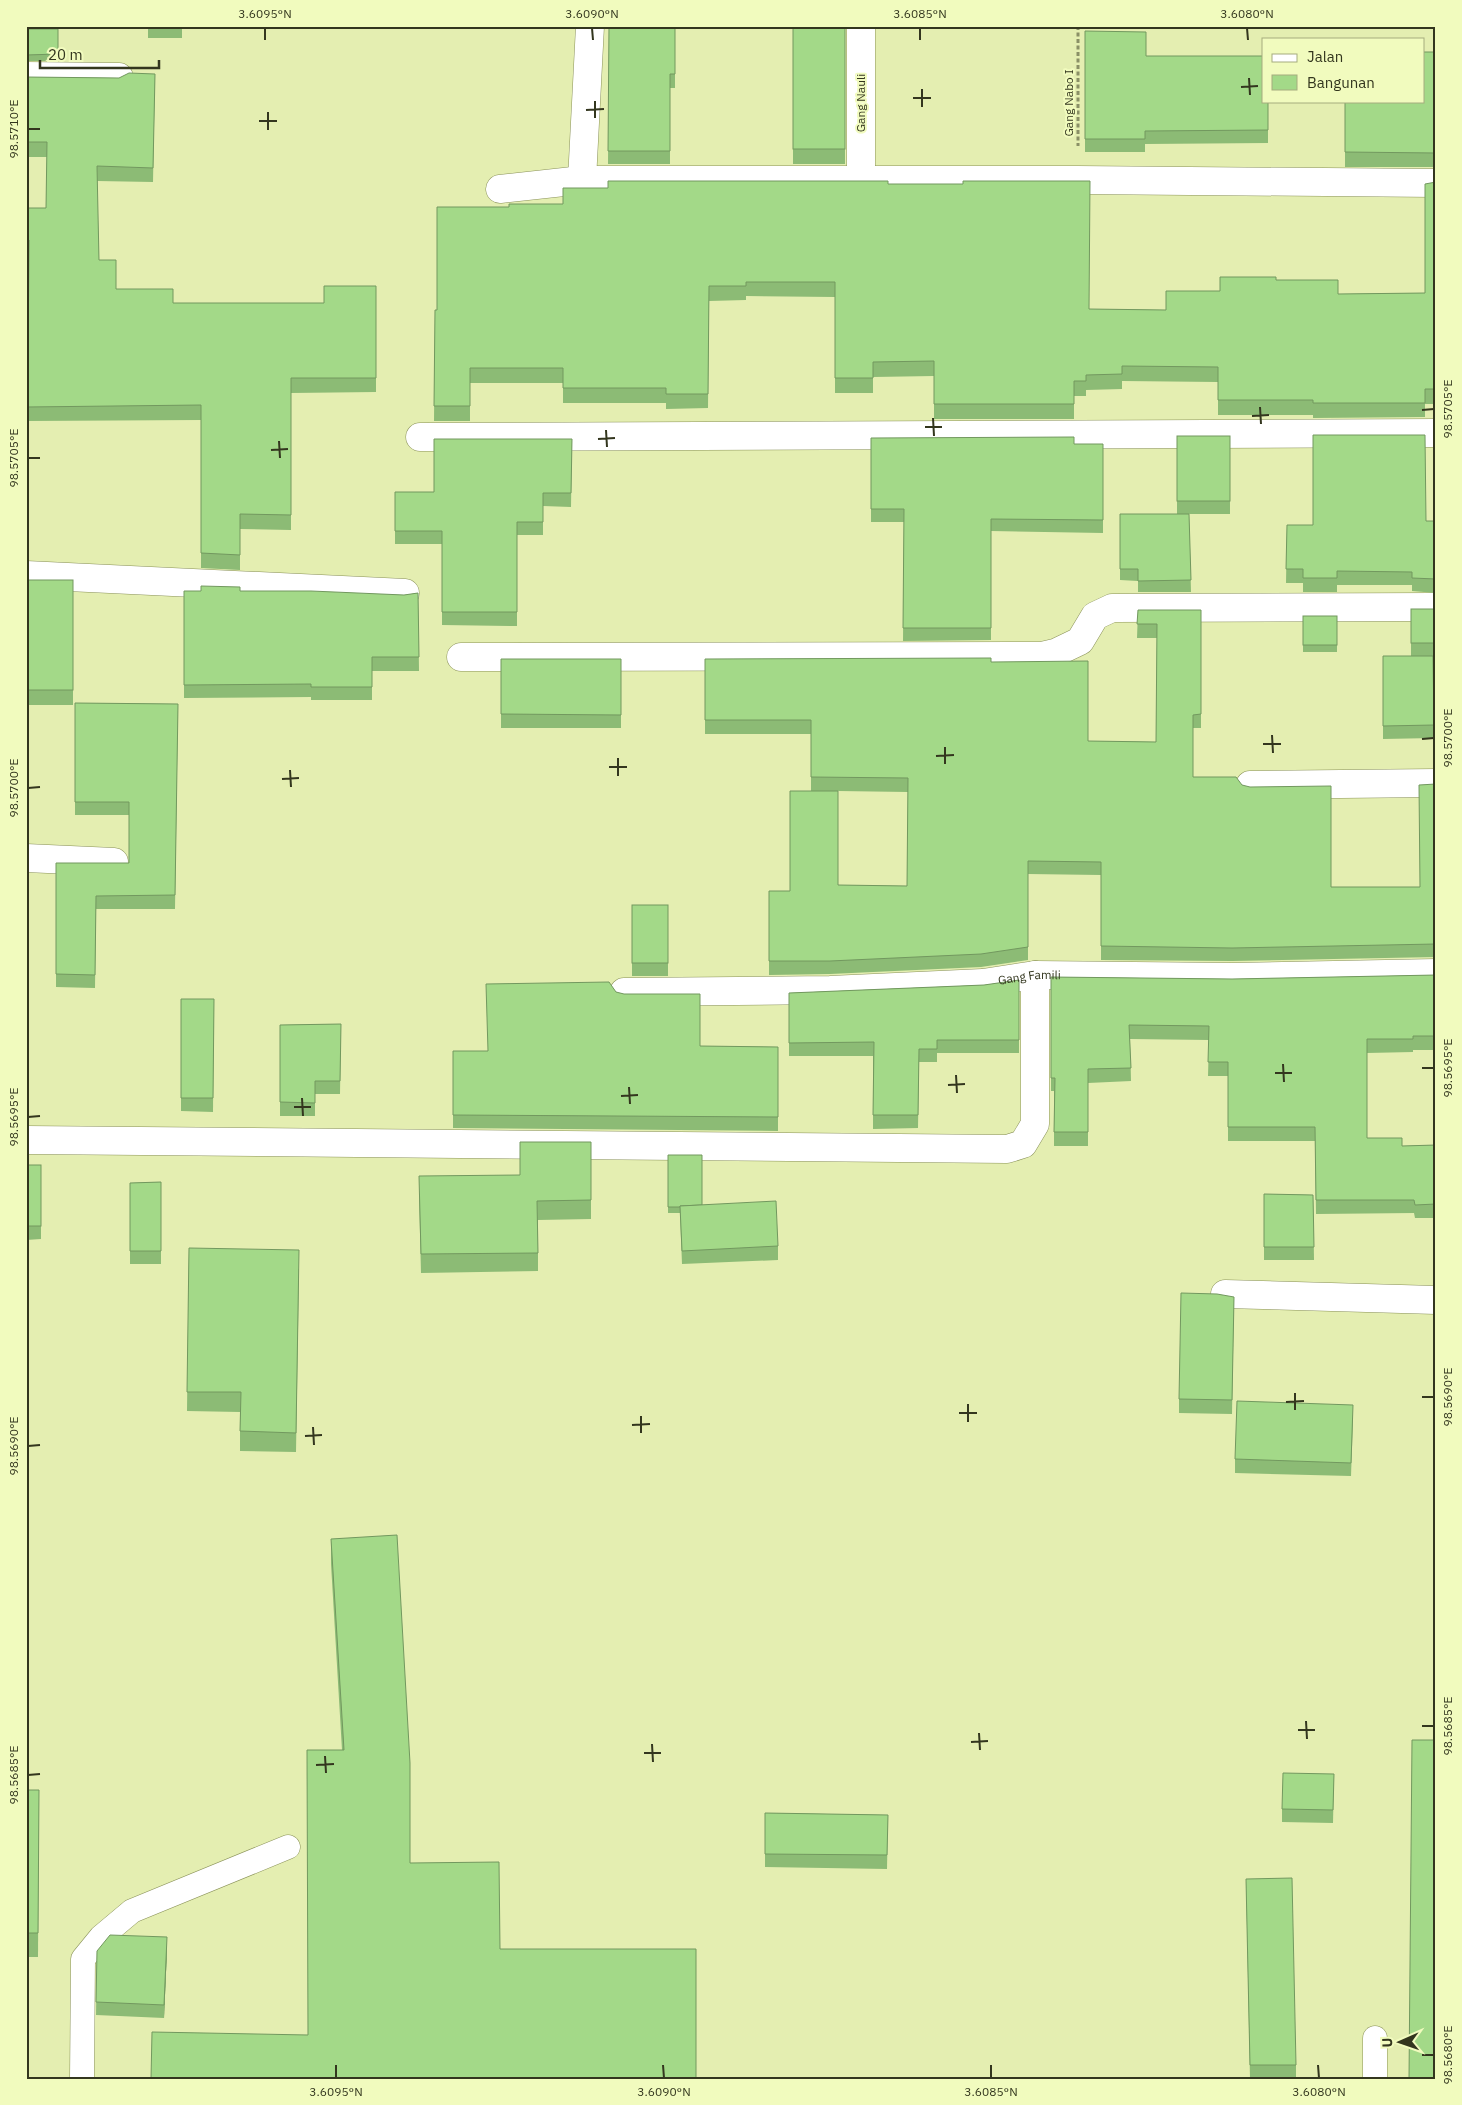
<svg xmlns="http://www.w3.org/2000/svg" width="1462" height="2105" viewBox="0 0 1462 2105" font-family="'IBM Plex Sans',sans-serif">
	<rect width="100%" height="100%" fill="#e4eeb1"/>
	<g fill="none" stroke-linecap="round" stroke-linejoin="round">
		<g stroke="#8a9259" stroke-width="25">
			<g id="lane">
				<polyline points="1375,2038 1375,2079"/>
				<polyline points="82,2079 83,1959 101,1937 132,1911 288,1847"/>
			</g>
		</g>
		<g stroke="#8a9259" stroke-width="29">
			<g id="street">
				<polyline points="861,26 861,179"/>
				<polyline points="26,76 119,77"/>
				<polyline points="582,180 590,26"/>
				<polyline points="500,189 582,180 1078,180 1436,183"/>
				<polyline points="420,437 1436,433"/>
				<polyline points="26,575 405,593"/>
				<polyline points="461,657 1042,656 1055,653 1080,641 1095,616 1112,608 1436,607"/>
				<polyline points="1250,785 1436,783"/>
				<polyline points="26,858 114,862"/>
				<path id="s1" d="M624,992L830,990L983,983L1035,975L1232,977L1436,973"/>
				<polyline points="26,1140 1007,1149 1023,1144 1035,1124 1035,975"/>
				<polyline points="1225,1294 1436,1300"/>
			</g>
		</g>
		<polyline stroke="#8a9066" stroke-width="3" stroke-dasharray="4 2.5" stroke-linecap="butt" points="1078,26 1078,146"/>
		<use href="#lane" stroke="#fff" stroke-width="24"/>
		<use href="#street" stroke="#fff" stroke-width="28"/>
	</g>
	<g fill="#8cbb75" fill-rule="evenodd">
		<rect x="148" y="26" width="34" height="12"/>
		<polygon points="609,26 675,26 675,88 670,88 670,164 608,164"/>
		<rect x="793" y="26" width="52" height="138"/>
		<rect x="26" y="29" width="32" height="32"/>
		<polygon points="1085,31 1146,56 1268,101 1268,143 1145,144 1145,152 1085,152"/>
		<polygon points="1436,52 1436,167 1345,167 1345,101"/>
		<polygon points="155,74 153,182 97,181 99,260 116,289 173,303 324,303 376,286 376,392 291,393 291,530 240,529 240,570 201,568 201,420 26,421 26,364 28,364 29,255 26,255 26,208 46,208 47,157 26,157 26,77 119,78"/>
		<polygon points="1436,182 1436,404 1425,404 1425,417 1313,418 1313,415 1218,415 1218,382 1122,381 1122,389 1086,390 1086,396 1074,396 1074,419 934,419 934,376 873,377 873,393 835,393 835,297 746,296 746,300 709,301 708,408 666,409 666,403 563,403 563,383 470,383 470,421 434,421 435,310 437,310 509,207 563,204 608,188 888,184 1089,309 1166,310 1220,291 1276,280 1338,294 1425,293"/>
		<polygon points="1177,436 1230,436 1230,514 1189,514 1191,592 1138,592 1138,581 1120,580 1120,514 1177,514"/>
		<polygon points="871,438 1074,444 1103,444 1103,533 991,531 991,640 903,641 904,522 871,522"/>
		<polygon points="572,439 571,507 543,506 543,535 517,535 517,626 442,625 442,544 395,544 395,492 434,492"/>
		<polygon points="1426,521 1436,521 1436,593 1412,591 1412,585 1337,585 1337,592 1303,592 1303,583 1286,583 1287,525 1313,525"/>
		<rect x="26" y="580" width="47" height="125"/>
		<polygon points="184,591 240,591 404,595 418,593 419,671 372,671 372,700 311,700 311,697 184,698"/>
		<polygon points="1411,609 1436,609 1436,657 1433,657 1434,738 1383,739 1383,656 1411,656"/>
		<path d="M1138,610H1201V728H1193V777L1242,785L1331,887H1420L1436,784V957L1232,961L1101,960V875L1028,874V960L981,967L830,974L769,975V891H790L811,791V734H705V659L991,662L1088,741L1156,742L1157,638H1137ZM838,791L908,792L907,886L838,885Z"/>
		<rect x="1303" y="616" width="34" height="36"/>
		<rect x="501" y="659" width="120" height="69"/>
		<polygon points="75,703 178,704 175,909 96,909 95,988 56,987 56,863 129,863 129,815 75,815"/>
		<rect x="632" y="905" width="36" height="71"/>
		<polygon points="1436,975 1436,1050 1413,1050 1413,1052 1367,1053 1367,1138 1402,1146 1436,1145 1436,1218 1415,1218 1414,1213 1316,1214 1315,1141 1228,1141 1228,1076 1208,1076 1209,1040 1130,1039 1131,1081 1088,1083 1088,1146 1054,1146 1054,1091 1051,1091 1051,977 1232,979"/>
		<polygon points="1019,980 1019,1053 937,1053 937,1062 919,1062 918,1128 873,1129 873,1056 789,1056 789,993 984,985"/>
		<polygon points="616,992 700,1046 778,1047 778,1131 453,1128 453,1051 488,1051"/>
		<polygon points="181,999 214,999 213,1112 181,1111"/>
		<polygon points="341,1024 340,1094 315,1094 315,1116 280,1116 280,1025"/>
		<polygon points="591,1142 591,1219 538,1220 538,1271 421,1273 419,1194 520,1175"/>
		<polygon points="668,1155 702,1205 778,1246 778,1260 682,1264 680,1213 668,1213"/>
		<polygon points="26,1165 41,1165 41,1239 26,1240"/>
		<polygon points="161,1182 161,1264 130,1264 130,1183"/>
		<polygon points="1264,1194 1313,1195 1314,1260 1264,1260"/>
		<polygon points="189,1248 299,1269 296,1452 240,1451 240,1412 187,1411"/>
		<polygon points="1234,1297 1232,1414 1179,1413 1179,1399"/>
		<polygon points="1353,1418 1351,1476 1235,1473 1235,1459"/>
		<polygon points="331,1539 410,1863 500,1949 696,2079 308,2035 342,1750 331,1564"/>
		<polygon points="1334,1774 1333,1823 1282,1822 1282,1809"/>
		<polygon points="26,1790 39,1790 38,1957 26,1957"/>
		<polygon points="765,1813 888,1815 887,1869 765,1867"/>
		<polygon points="1246,1879 1296,2065 1296,2079 1250,2079"/>
		<polygon points="167,1950 164,2018 96,2015 97,1951"/>
	</g>
	<polygon fill="#72985f" points="167,1937 167,1950 164,2018 164,2005"/>
	<g fill="#a3d988" stroke="#72985f">
		<polygon points="609,26 675,26 675,74 670,74 670,151 608,151"/>
		<rect x="793" y="26" width="52" height="123"/>
		<polygon points="26,29 58,29 58,54 26,55"/>
		<polygon points="1085,31 1146,32 1146,56 1263,56 1263,101 1268,101 1268,130 1145,131 1145,139 1085,139"/>
		<polygon points="1423,52 1436,52 1436,153 1345,152 1345,101 1423,101"/>
		<polygon points="129,73 155,74 153,168 97,166 99,260 116,260 116,289 173,289 173,303 324,303 324,286 376,286 376,378 291,378 291,515 240,514 240,555 201,553 201,405 26,407 26,364 28,364 29,240 26,240 26,208 46,208 47,142 26,142 26,77 119,78"/>
		<polygon points="608,181 888,181 888,184 963,184 963,181 1090,181 1089,309 1166,310 1166,291 1220,291 1220,277 1276,277 1276,280 1338,280 1338,294 1425,293 1425,184 1436,182 1436,389 1425,389 1425,403 1313,403 1313,400 1218,400 1218,367 1122,366 1122,374 1086,375 1086,381 1074,381 1074,404 934,404 934,361 873,362 873,378 835,378 835,282 746,282 746,286 709,286 708,394 666,394 666,388 563,388 563,368 470,368 470,406 434,406 435,310 437,310 437,207 509,207 509,204 563,204 563,188 608,188"/>
		<polygon points="1313,435 1425,435 1426,521 1436,521 1436,579 1412,578 1412,572 1337,571 1337,578 1303,578 1303,569 1286,569 1287,525 1313,525"/>
		<rect x="1177" y="436" width="53" height="65"/>
		<polygon points="1074,437 1074,444 1103,444 1103,520 991,519 991,628 903,628 904,509 871,509 871,438"/>
		<polygon points="434,439 572,439 571,493 543,493 543,522 517,522 517,612 442,612 442,531 395,531 395,492 434,492"/>
		<polygon points="1120,514 1189,514 1191,580 1138,581 1138,569 1120,569"/>
		<rect x="26" y="580" width="47" height="110"/>
		<polygon points="201,586 240,587 240,591 311,591 404,595 418,593 419,657 372,657 372,687 311,687 311,684 184,685 184,591 201,591"/>
		<rect x="1411" y="609" width="25" height="34"/>
		<polygon points="1138,610 1201,610 1201,714 1193,715 1193,777 1236,777 1242,785 1250,787 1331,786 1331,887 1420,887 1419,785 1436,784 1436,944 1232,948 1101,946 1101,862 1028,861 1028,947 981,954 830,961 769,961 769,891 790,891 790,791 838,791 838,885 907,886 908,778 811,777 811,720 705,720 705,659 991,658 991,662 1088,661 1088,741 1156,742 1157,624 1137,624"/>
		<rect x="1303" y="616" width="34" height="29"/>
		<polygon points="1383,656 1433,656 1434,725 1383,726"/>
		<polygon points="501,659 621,659 621,715 501,714"/>
		<polygon points="75,703 178,704 175,895 96,896 95,975 56,974 56,863 129,863 129,802 75,802"/>
		<rect x="632" y="905" width="36" height="58"/>
		<polygon points="1436,975 1436,1036 1413,1036 1413,1039 1367,1039 1367,1138 1402,1138 1402,1146 1436,1145 1436,1204 1415,1205 1414,1200 1316,1200 1315,1127 1228,1127 1228,1062 1208,1062 1209,1026 1129,1025 1131,1068 1088,1069 1088,1132 1054,1132 1055,1078 1051,1078 1051,977 1232,979"/>
		<polygon points="1019,980 1019,1040 937,1040 937,1049 919,1049 918,1115 873,1115 874,1042 789,1043 789,993 984,985"/>
		<polygon points="609,982 616,992 624,994 700,994 700,1046 778,1047 778,1117 453,1115 453,1051 488,1051 486,984"/>
		<polygon points="181,999 214,999 213,1098 181,1098"/>
		<polygon points="341,1024 340,1081 315,1081 315,1103 280,1102 280,1025"/>
		<polygon points="520,1142 591,1142 591,1200 537,1201 538,1253 421,1254 419,1176 520,1175"/>
		<polygon points="668,1155 702,1155 702,1205 680,1206 680,1207 668,1207"/>
		<rect x="26" y="1165" width="15" height="61"/>
		<polygon points="161,1182 161,1251 130,1251 130,1183"/>
		<polygon points="1264,1194 1313,1195 1314,1247 1264,1247"/>
		<polygon points="776,1201 778,1246 682,1251 680,1206"/>
		<polygon points="189,1248 299,1250 296,1433 240,1431 241,1392 187,1392"/>
		<polygon points="1181,1293 1217,1294 1234,1297 1232,1400 1179,1399"/>
		<polygon points="1237,1401 1353,1405 1351,1463 1235,1459"/>
		<polygon points="397,1535 410,1763 410,1863 499,1862 500,1949 696,1949 696,2079 151,2079 152,2032 308,2035 307,1750 344,1750 331,1539"/>
		<polygon points="1412,1740 1436,1740 1436,2079 1409,2079"/>
		<polygon points="1283,1773 1334,1774 1333,1810 1282,1809"/>
		<polygon points="26,1790 39,1790 38,1933 26,1933"/>
		<polygon points="765,1813 888,1815 887,1855 765,1854"/>
		<polygon points="1292,1878 1296,2065 1250,2065 1246,1879"/>
		<polygon points="110,1935 167,1937 164,2005 96,2002 97,1951"/>
	</g>
	<path fill="none" stroke="#33361e" stroke-width="2" d="M265,28V40M592,28L593,40M920,28V40M1247,28L1248,40M1249,78L1250,95M1241,87L1258,86M922,89V107M913,98H931M595,101V118M586,110L604,109M268,112V130M259,121H277M28,129H40M1260,407L1261,424M1422,410L1434,409M1252,416L1269,415M933,418L934,436M925,427H942M606,430L607,447M598,439L615,438M279,441L280,458M271,450L288,449M28,458H40M1272,735L1273,753M1422,739L1434,738M1263,744H1281M945,747V764M936,756L954,755M618,758V776M609,767H627M290,770L291,787M282,779L299,778M28,788L40,787M1283,1064L1284,1082M1422,1068H1434M1275,1073H1292M956,1075L957,1093M948,1085L965,1084M629,1087L630,1104M621,1096L638,1095M302,1098L303,1116M294,1107H311M28,1117L40,1116M1295,1393V1410M1422,1397H1434M1286,1402L1304,1401M968,1404V1422M959,1413H977M641,1416V1433M632,1425L650,1424M313,1427L314,1445M305,1436L322,1435M28,1446L40,1445M1306,1721L1307,1739M1422,1726H1434M1298,1730H1315M979,1733L980,1750M971,1742L988,1741M652,1744L653,1762M644,1753H661M325,1756L326,1773M316,1765L334,1764M28,1775L40,1774M1422,2055H1434M336,2065V2078M663,2065L664,2078M991,2065V2078M1318,2065L1319,2078"/>
	<g text-anchor="middle" stroke-width="4" stroke-linejoin="round" paint-order="stroke">
		<g font-size="12" fill="#33361e" stroke="#f1fbbe">
			<text transform="translate(861 103) rotate(-90)" y="4">Gang Nauli</text>
			<text transform="translate(1069 103) rotate(-90)" y="4">Gang Nabo I</text>
			<text dy="4" stroke="none"><textPath href="#s1" startOffset="406">Gang Famili</textPath></text>
		</g>
	</g>
	<rect width="1462" height="2105" fill="none" stroke="#f1fbbe" stroke-width="55"/>
	<rect x="1262" y="38" width="162" height="65" fill="#f1fbbe" stroke="#a5ac7e"/>
	<rect x="1272" y="54" width="25" height="8" fill="#ffffff" stroke="#a5ac7e"/>
	<text x="1307" y="62" font-size="15" fill="#33361e">Jalan</text>
	<rect x="1272" y="75" width="25" height="15" fill="#a3d988" stroke="#a5ac7e"/>
	<text x="1307" y="88" font-size="15" fill="#33361e">Bangunan</text>
	<g transform="translate(1400 2042) rotate(268)" stroke="#f1fbbe" stroke-width="4" paint-order="stroke">
	<path d="M0-4L9 19L0 12L-9 19Z" fill="#33361e"/>
	<text y="-8" font-size="14" font-weight="bold" text-anchor="middle" fill="#33361e">U</text>
	</g>
	<path d="M40 60v8h119v-8" fill="none" stroke="#33361e" stroke-width="2.5"/>
	<text x="48" y="60" font-size="15" fill="#33361e" stroke="#f1fbbe" stroke-width="4" paint-order="stroke">20 m</text>
	<rect x="28" y="28" width="1406" height="2050" fill="none" stroke="#33361e" stroke-width="2"/>
	<g font-size="12" text-anchor="middle" fill="#33361e">
		<text x="265" y="18">3.6095°N</text>
		<text x="592" y="18">3.6090°N</text>
		<text x="920" y="18">3.6085°N</text>
		<text x="1247" y="18">3.6080°N</text>
		<text transform="translate(14 129) rotate(-90)" y="4">98.5710°E</text>
		<text transform="translate(1448 409) rotate(-90)" y="4">98.5705°E</text>
		<text transform="translate(14 458) rotate(-90)" y="4">98.5705°E</text>
		<text transform="translate(1448 738) rotate(-90)" y="4">98.5700°E</text>
		<text transform="translate(14 788) rotate(-90)" y="4">98.5700°E</text>
		<text transform="translate(1448 1068) rotate(-90)" y="4">98.5695°E</text>
		<text transform="translate(14 1117) rotate(-90)" y="4">98.5695°E</text>
		<text transform="translate(1448 1397) rotate(-90)" y="4">98.5690°E</text>
		<text transform="translate(14 1446) rotate(-90)" y="4">98.5690°E</text>
		<text transform="translate(1448 1726) rotate(-90)" y="4">98.5685°E</text>
		<text transform="translate(14 1775) rotate(-90)" y="4">98.5685°E</text>
		<text transform="translate(1448 2055) rotate(-90)" y="4">98.5680°E</text>
		<text x="336" y="2096">3.6095°N</text>
		<text x="664" y="2096">3.6090°N</text>
		<text x="991" y="2096">3.6085°N</text>
		<text x="1319" y="2096">3.6080°N</text>
	</g>
</svg>
